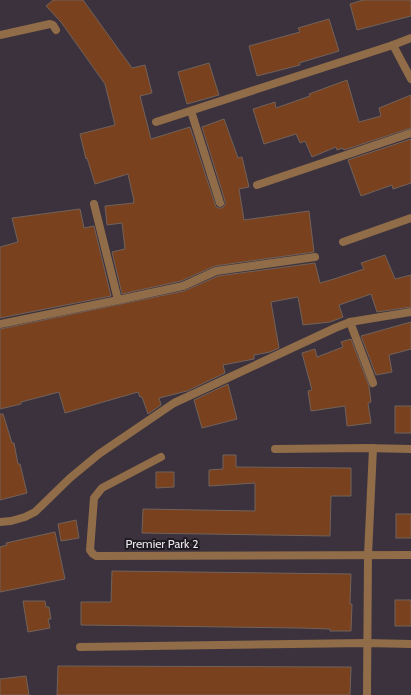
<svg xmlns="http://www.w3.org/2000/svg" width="411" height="695" viewBox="0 0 411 695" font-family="Cabin,sans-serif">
	<rect width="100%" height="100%" fill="#3b323e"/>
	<g fill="#79411e" stroke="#72625a">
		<polygon points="53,0 83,0 132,68 145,65 152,93 140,96 151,139 190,127 216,207 218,208 222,208 225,205 225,201 202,127 224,119 238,158 242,157 249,187 239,189 244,220 309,211 314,252 215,266 181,281 122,294 112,252 125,249 122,223 107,225 105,206 134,203 133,202 134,201 128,174 95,184 87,158 86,159 80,134 115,125 105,84 61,22 46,6"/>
		<polygon points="363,0 411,0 411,16 357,30 350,4"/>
		<polygon points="329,19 339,51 299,63 300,65 257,76 249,46 300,32 298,28"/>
		<polygon points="209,63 219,95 187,104 178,72"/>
		<polygon points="347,80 359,122 381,116 379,108 411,95 411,128 344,150 343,148 337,150 336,147 312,157 305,141 300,143 296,134 264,144 253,109 275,102 276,108 310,96 309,94"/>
		<polygon points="411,139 411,183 393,189 392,185 361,196 348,160"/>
		<polygon points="80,209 84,228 94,226 111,296 0,318 0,247 18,242 12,218"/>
		<polygon points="385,255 395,279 411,275 411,307 377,312 371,294 339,305 343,317 330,322 303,325 298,297 271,302 279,348 270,352 254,355 254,359 223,365 225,373 187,391 159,398 161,405 148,414 142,397 140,397 138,392 65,413 59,392 21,402 21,404 0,409 0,329 184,291 218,276 315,263 320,283 334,279 364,269 361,263"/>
		<polygon points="411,322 411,349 389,355 392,372 376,375 361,336"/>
		<polygon points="351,339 369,386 371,402 368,403 371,423 347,426 345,406 311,411 308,391 312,390 302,353 315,349 317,357 343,347 341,342"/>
		<polygon points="228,384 237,419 202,428 194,400"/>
		<rect x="395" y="406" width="16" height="27"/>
		<polygon points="0,414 3,414 12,443 14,443 18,464 20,464 27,493 0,500"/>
		<polygon points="223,455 236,455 236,467 351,468 351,496 331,496 330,536 142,533 143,509 255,511 255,483 209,486 209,470 223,469"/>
		<polygon points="156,472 174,472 174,487 156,488"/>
		<rect x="396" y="514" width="15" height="24"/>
		<polygon points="76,520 79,538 61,541 58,524"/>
		<polygon points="55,532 65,579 0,592 0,547 7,545 6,543"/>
		<polygon points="112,571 351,574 350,604 352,604 351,631 330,631 330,629 300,628 81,625 81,602 111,602"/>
		<rect x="395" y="600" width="16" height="26"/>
		<polygon points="23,601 45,601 46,607 49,607 51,619 48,619 50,628 28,632"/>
		<polygon points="58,666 351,667 350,695 57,695"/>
		<polygon points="26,676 29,695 0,695 0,679"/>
	</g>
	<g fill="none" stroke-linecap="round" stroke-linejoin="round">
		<g stroke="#906c48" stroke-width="8">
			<polyline points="0,35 50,24 53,25 56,30"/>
			<polyline points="393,45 411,79"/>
			<polyline points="191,111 220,203"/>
			<polyline points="156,122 393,45 411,38"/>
			<polyline points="257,185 411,133"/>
			<polyline points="94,204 118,300"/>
			<polyline points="343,242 411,218"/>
			<polyline points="350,322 373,383"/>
			<polyline points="0,324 118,300 183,286 216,271 315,257"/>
			<polyline points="275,449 365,448 411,449"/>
			<polyline points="161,457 102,488 94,498 90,550 93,554 96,556 411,555"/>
			<polyline points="0,522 11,521 25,517 35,512 70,478 99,454 174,403 335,328 350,322 411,312"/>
			<polyline points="80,647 367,643 411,644"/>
			<polyline points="367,695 368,555 373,448"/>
		</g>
	</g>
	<g text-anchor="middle" stroke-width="4" stroke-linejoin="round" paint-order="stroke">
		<g font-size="12" fill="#ece6ee" stroke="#1f1b21">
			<text x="162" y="548">Premier Park 2</text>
		</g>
	</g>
</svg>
